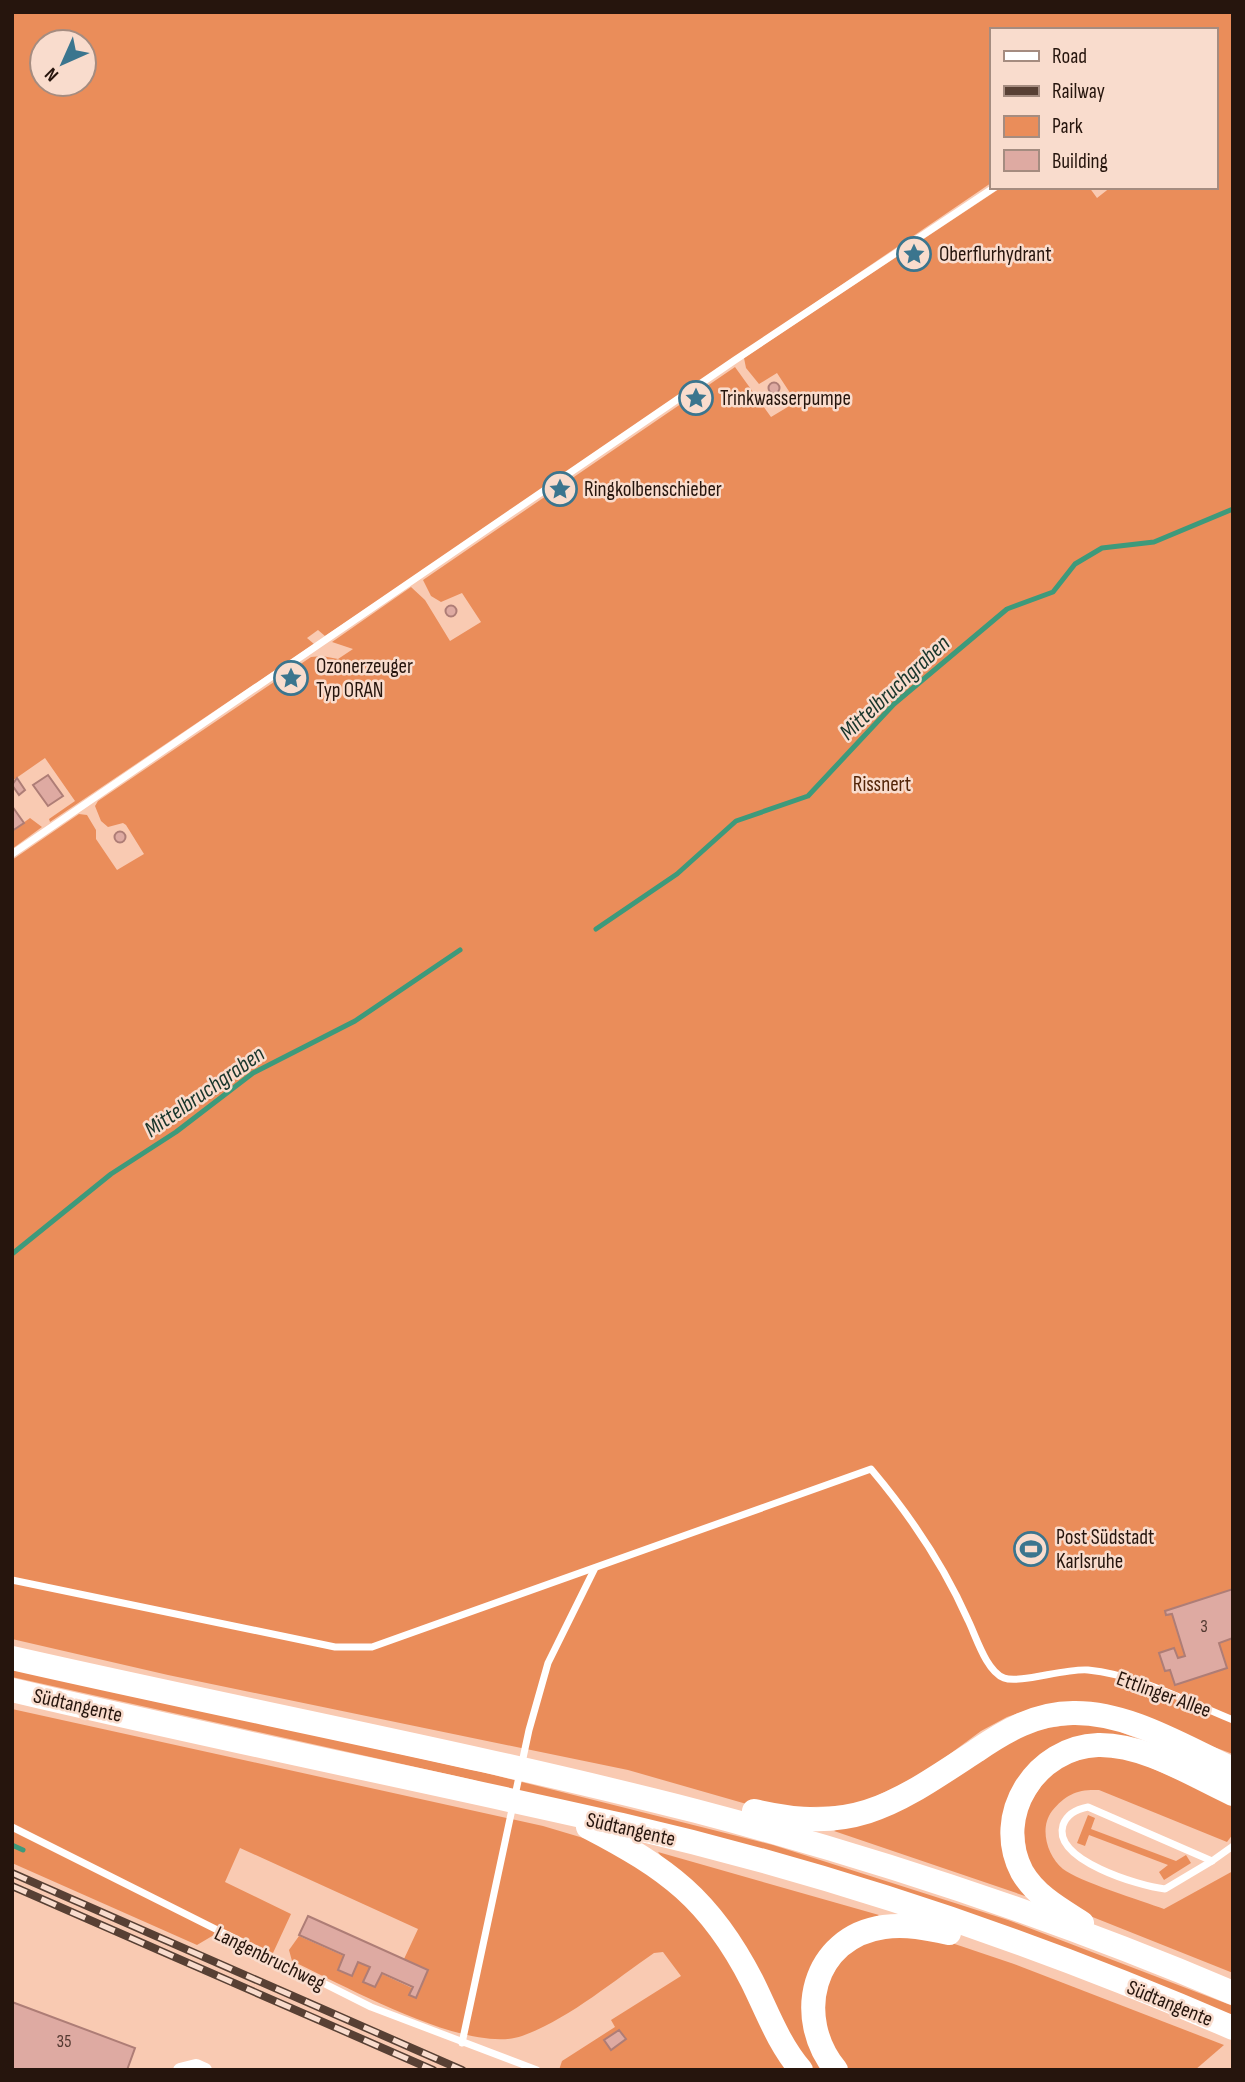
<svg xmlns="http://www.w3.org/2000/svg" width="1245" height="2082" viewBox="0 0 1245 2082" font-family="'Sofia Sans Condensed',sans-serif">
	<rect width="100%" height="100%" fill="#f9cab2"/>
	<g fill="#ea8d5a" fill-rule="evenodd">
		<path d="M12,12H1233V1754L1189,1738L1040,1706L1007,1717L981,1731L924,1773L858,1805L764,1809L628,1770L168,1675L12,1639V860L79,814L87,815L96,830V839L117,870L144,854L126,825L123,823L108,827L101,821L95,806L98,801L311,657L322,656L338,659L353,649L332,642L411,587L425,600L450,641L481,622L462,593L441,602L431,596L423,580L735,367L771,417L796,402L777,373L759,384L746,368L744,358L1002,187H1089L1097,198L1111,187H1215V30H991V183L376,602L325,636L318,630L307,638L314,644L50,822L49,819L75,801L45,758L12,781ZM42,42H84V84H42Z"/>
		<polygon points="30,818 42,827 12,849 12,831"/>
		<polygon points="12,1668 486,1773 773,1845 1008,1920 1233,2006 1233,2015 474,1780 12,1677"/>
		<path d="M12,1709L543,1826L590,1840L647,1868L714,1934L788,2070H559L562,2061L615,2027L611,2020L681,1976L663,1952L654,1953C613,1981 569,2019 522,2036C467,2055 344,1985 292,1961L289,1950L299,1936L344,1956L338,1970L352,1976L358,1962L370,1967L363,1982L375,1987L382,1974L412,1988L409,1995L416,1998L428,1970L404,1959L418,1929L240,1848L225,1882L291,1914L273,1953L224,1929L197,1945L12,1863Z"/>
		<polygon points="1094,1721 1233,1778 1117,1738 1018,1784 1025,1896 834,1831 1028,1731"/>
		<path d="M1098,1754L1135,1761L1233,1803V1834L1227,1842L1099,1790C1078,1789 1066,1794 1052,1811C1039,1828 1047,1856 1063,1869C1078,1881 1142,1901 1164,1909L1233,1871V1973L1080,1912L1058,1899L1028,1867L1022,1815L1053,1768Z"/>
		<polygon points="1088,1815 1095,1818 1091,1829 1176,1861 1186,1855 1191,1863 1164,1880 1159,1872 1168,1865 1089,1835 1085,1846 1077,1843"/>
		<polygon points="658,1852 879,1915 825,1951 825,2070 811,2070"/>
		<polygon points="925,1934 1014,1964 1224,2045 1195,2070 848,2070 825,2036 825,1986 846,1953 867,1940"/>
	</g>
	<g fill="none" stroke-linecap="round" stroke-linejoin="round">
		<g stroke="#3d9a7b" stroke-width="5">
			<polyline points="596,929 677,874 736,821 808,796 894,704 1007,609 1053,592 1075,564 1102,548 1154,542 1233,509"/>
			<polyline points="12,1254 111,1174 176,1132 253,1073 355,1021 460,950"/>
			<polyline points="12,1845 23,1850"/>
		</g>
	</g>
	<g fill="#deaaa2" stroke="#ae7d76" stroke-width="2">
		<circle cx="774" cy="388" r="5.5"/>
		<circle cx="451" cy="611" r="5.5"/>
		<polygon points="48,775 63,796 48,806 33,785"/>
		<polygon points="17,778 25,790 19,795 12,785"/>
		<polygon points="12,806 24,823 12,831"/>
		<circle cx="120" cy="837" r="5.5"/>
		<polygon points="1233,1589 1233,1638 1219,1643 1227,1668 1175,1685 1170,1670 1165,1671 1159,1653 1174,1648 1178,1658 1185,1656 1172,1614 1166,1615 1165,1611"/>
		<polygon points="308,1916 428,1970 416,1998 409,1995 413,1987 382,1973 375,1987 363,1982 370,1967 358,1962 352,1976 338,1970 344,1955 299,1935"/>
		<polygon points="12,2002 135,2048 127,2070 12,2070"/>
		<polygon points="619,2030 626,2039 611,2050 604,2040"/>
	</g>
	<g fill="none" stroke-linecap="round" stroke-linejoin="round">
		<g stroke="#fff" stroke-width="7">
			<polyline points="12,854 735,360 995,187"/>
			<path d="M12,1580L335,1647H372L871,1469C909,1514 944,1566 968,1620C976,1636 986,1671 1004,1678C1019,1684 1065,1668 1088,1670C1138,1675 1186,1701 1233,1720"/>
			<path d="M1088,1807L1212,1861L1165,1889C1139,1886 1052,1860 1063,1825C1067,1814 1077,1809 1088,1807Z"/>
			<polyline points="12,1827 371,2007 537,2070"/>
			<polyline points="1212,1861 1233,1846"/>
			<polyline points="462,2043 529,1730 548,1663 594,1570"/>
		</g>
		<polyline stroke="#fff" stroke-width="14" points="180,2070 196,2066 205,2070"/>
		<g stroke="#fff" stroke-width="24">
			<path d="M12,1658C240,1710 470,1753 696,1811C879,1859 1059,1919 1233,1993"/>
			<path d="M12,1690C215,1738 419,1779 622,1825C830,1873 1037,1943 1233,2028"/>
			<path d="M754,1811C855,1835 895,1804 976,1751C1005,1731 1036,1713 1073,1713C1129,1712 1184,1747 1233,1769"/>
			<path d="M588,1827C667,1868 710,1899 752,1981C767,2011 778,2043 801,2070"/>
			<path d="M1082,1923C1060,1909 1036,1896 1022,1872C992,1815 1036,1747 1098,1745C1144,1744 1192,1775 1233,1794"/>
			<path d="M836,2070C793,2018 812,1937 884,1927C906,1924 927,1928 949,1933"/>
		</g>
		<g stroke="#584034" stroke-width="8">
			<g id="rail">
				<polyline points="12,1873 462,2070"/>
				<polyline points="12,1886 433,2070"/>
			</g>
		</g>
		<use href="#rail" stroke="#f9dccd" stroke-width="5" stroke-dasharray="16" stroke-linecap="butt"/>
	</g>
	<defs>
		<g id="sight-ring" transform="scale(1.75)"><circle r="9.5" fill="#f9dccd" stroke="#3b758e" stroke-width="1.5"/><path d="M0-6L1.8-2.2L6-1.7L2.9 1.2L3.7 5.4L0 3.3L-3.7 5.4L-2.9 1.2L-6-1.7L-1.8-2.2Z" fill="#3b758e"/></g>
		<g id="stadium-ring" transform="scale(1.75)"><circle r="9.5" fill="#f9dccd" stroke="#3b758e" stroke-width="1.5"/><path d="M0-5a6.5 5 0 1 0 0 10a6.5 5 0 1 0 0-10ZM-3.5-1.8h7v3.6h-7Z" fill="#3b758e"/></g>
	</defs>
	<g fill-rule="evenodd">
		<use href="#sight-ring" x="914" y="254"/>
		<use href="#sight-ring" x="696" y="398"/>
		<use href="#sight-ring" x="560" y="489"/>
		<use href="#sight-ring" x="291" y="678"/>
		<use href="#stadium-ring" x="1031" y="1549"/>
	</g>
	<g text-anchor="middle" stroke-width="5" stroke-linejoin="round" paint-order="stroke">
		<g font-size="18" fill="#543a32">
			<text x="1204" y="1632">3</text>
			<text x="64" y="2047">35</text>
		</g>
		<g font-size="21" fill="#26150d" stroke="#f9dccd" text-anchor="start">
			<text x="939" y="261">Oberflurhydrant</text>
			<text x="720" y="405">Trinkwasserpumpe</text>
			<text x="584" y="496">Ringkolbenschieber</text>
			<text x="316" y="673">Ozonerzeuger<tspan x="316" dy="24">Typ ORAN</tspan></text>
			<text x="1056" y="1544">Post Südstadt<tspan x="1056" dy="24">Karlsruhe</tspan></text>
		</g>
		<g font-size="21" fill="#532508" stroke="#f9dccd">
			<text x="882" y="791">Rissnert</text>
		</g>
		<g font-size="21" fill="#26150d" stroke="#f9dccd">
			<text transform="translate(1164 1694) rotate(20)" y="7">Ettlinger Allee</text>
			<text transform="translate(78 1705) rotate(13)" y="7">Südtangente</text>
			<text transform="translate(631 1829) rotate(13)" y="7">Südtangente</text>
			<text transform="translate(270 1958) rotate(26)" y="7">Langenbruchweg</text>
			<text transform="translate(1170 2003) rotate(22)" y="7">Südtangente</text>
		</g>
		<g font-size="23" font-style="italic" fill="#18352b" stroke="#f9dccd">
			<text transform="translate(894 687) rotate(-43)" y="8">Mittelbruchgraben</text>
			<text transform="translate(204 1091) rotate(-35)" y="8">Mittelbruchgraben</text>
		</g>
	</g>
	<rect width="1245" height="2082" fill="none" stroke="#26150d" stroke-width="28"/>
	<rect x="990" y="28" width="228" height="161" fill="#f9dccd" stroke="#a58c80" stroke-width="2"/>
	<rect x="1004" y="51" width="35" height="10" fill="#ffffff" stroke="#a58c80" stroke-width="2"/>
	<text x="1052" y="63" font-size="21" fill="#26150d">Road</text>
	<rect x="1004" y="86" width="35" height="10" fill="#584034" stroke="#a58c80" stroke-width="2"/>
	<text x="1052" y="98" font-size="21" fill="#26150d">Railway</text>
	<rect x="1004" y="116" width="35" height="21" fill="#ea8d5a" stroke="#a58c80" stroke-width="2"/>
	<text x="1052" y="133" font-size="21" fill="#26150d">Park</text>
	<rect x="1004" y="150" width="35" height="21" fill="#deaaa2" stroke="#a58c80" stroke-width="2"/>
	<text x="1052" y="168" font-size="21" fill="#26150d">Building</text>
	<g transform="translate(63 63) rotate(225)"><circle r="33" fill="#f9dccd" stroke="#a58c80" stroke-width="2"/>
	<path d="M0-5L12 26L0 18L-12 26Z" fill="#3b758e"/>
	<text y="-10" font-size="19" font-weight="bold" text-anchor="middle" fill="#26150d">N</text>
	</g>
</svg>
